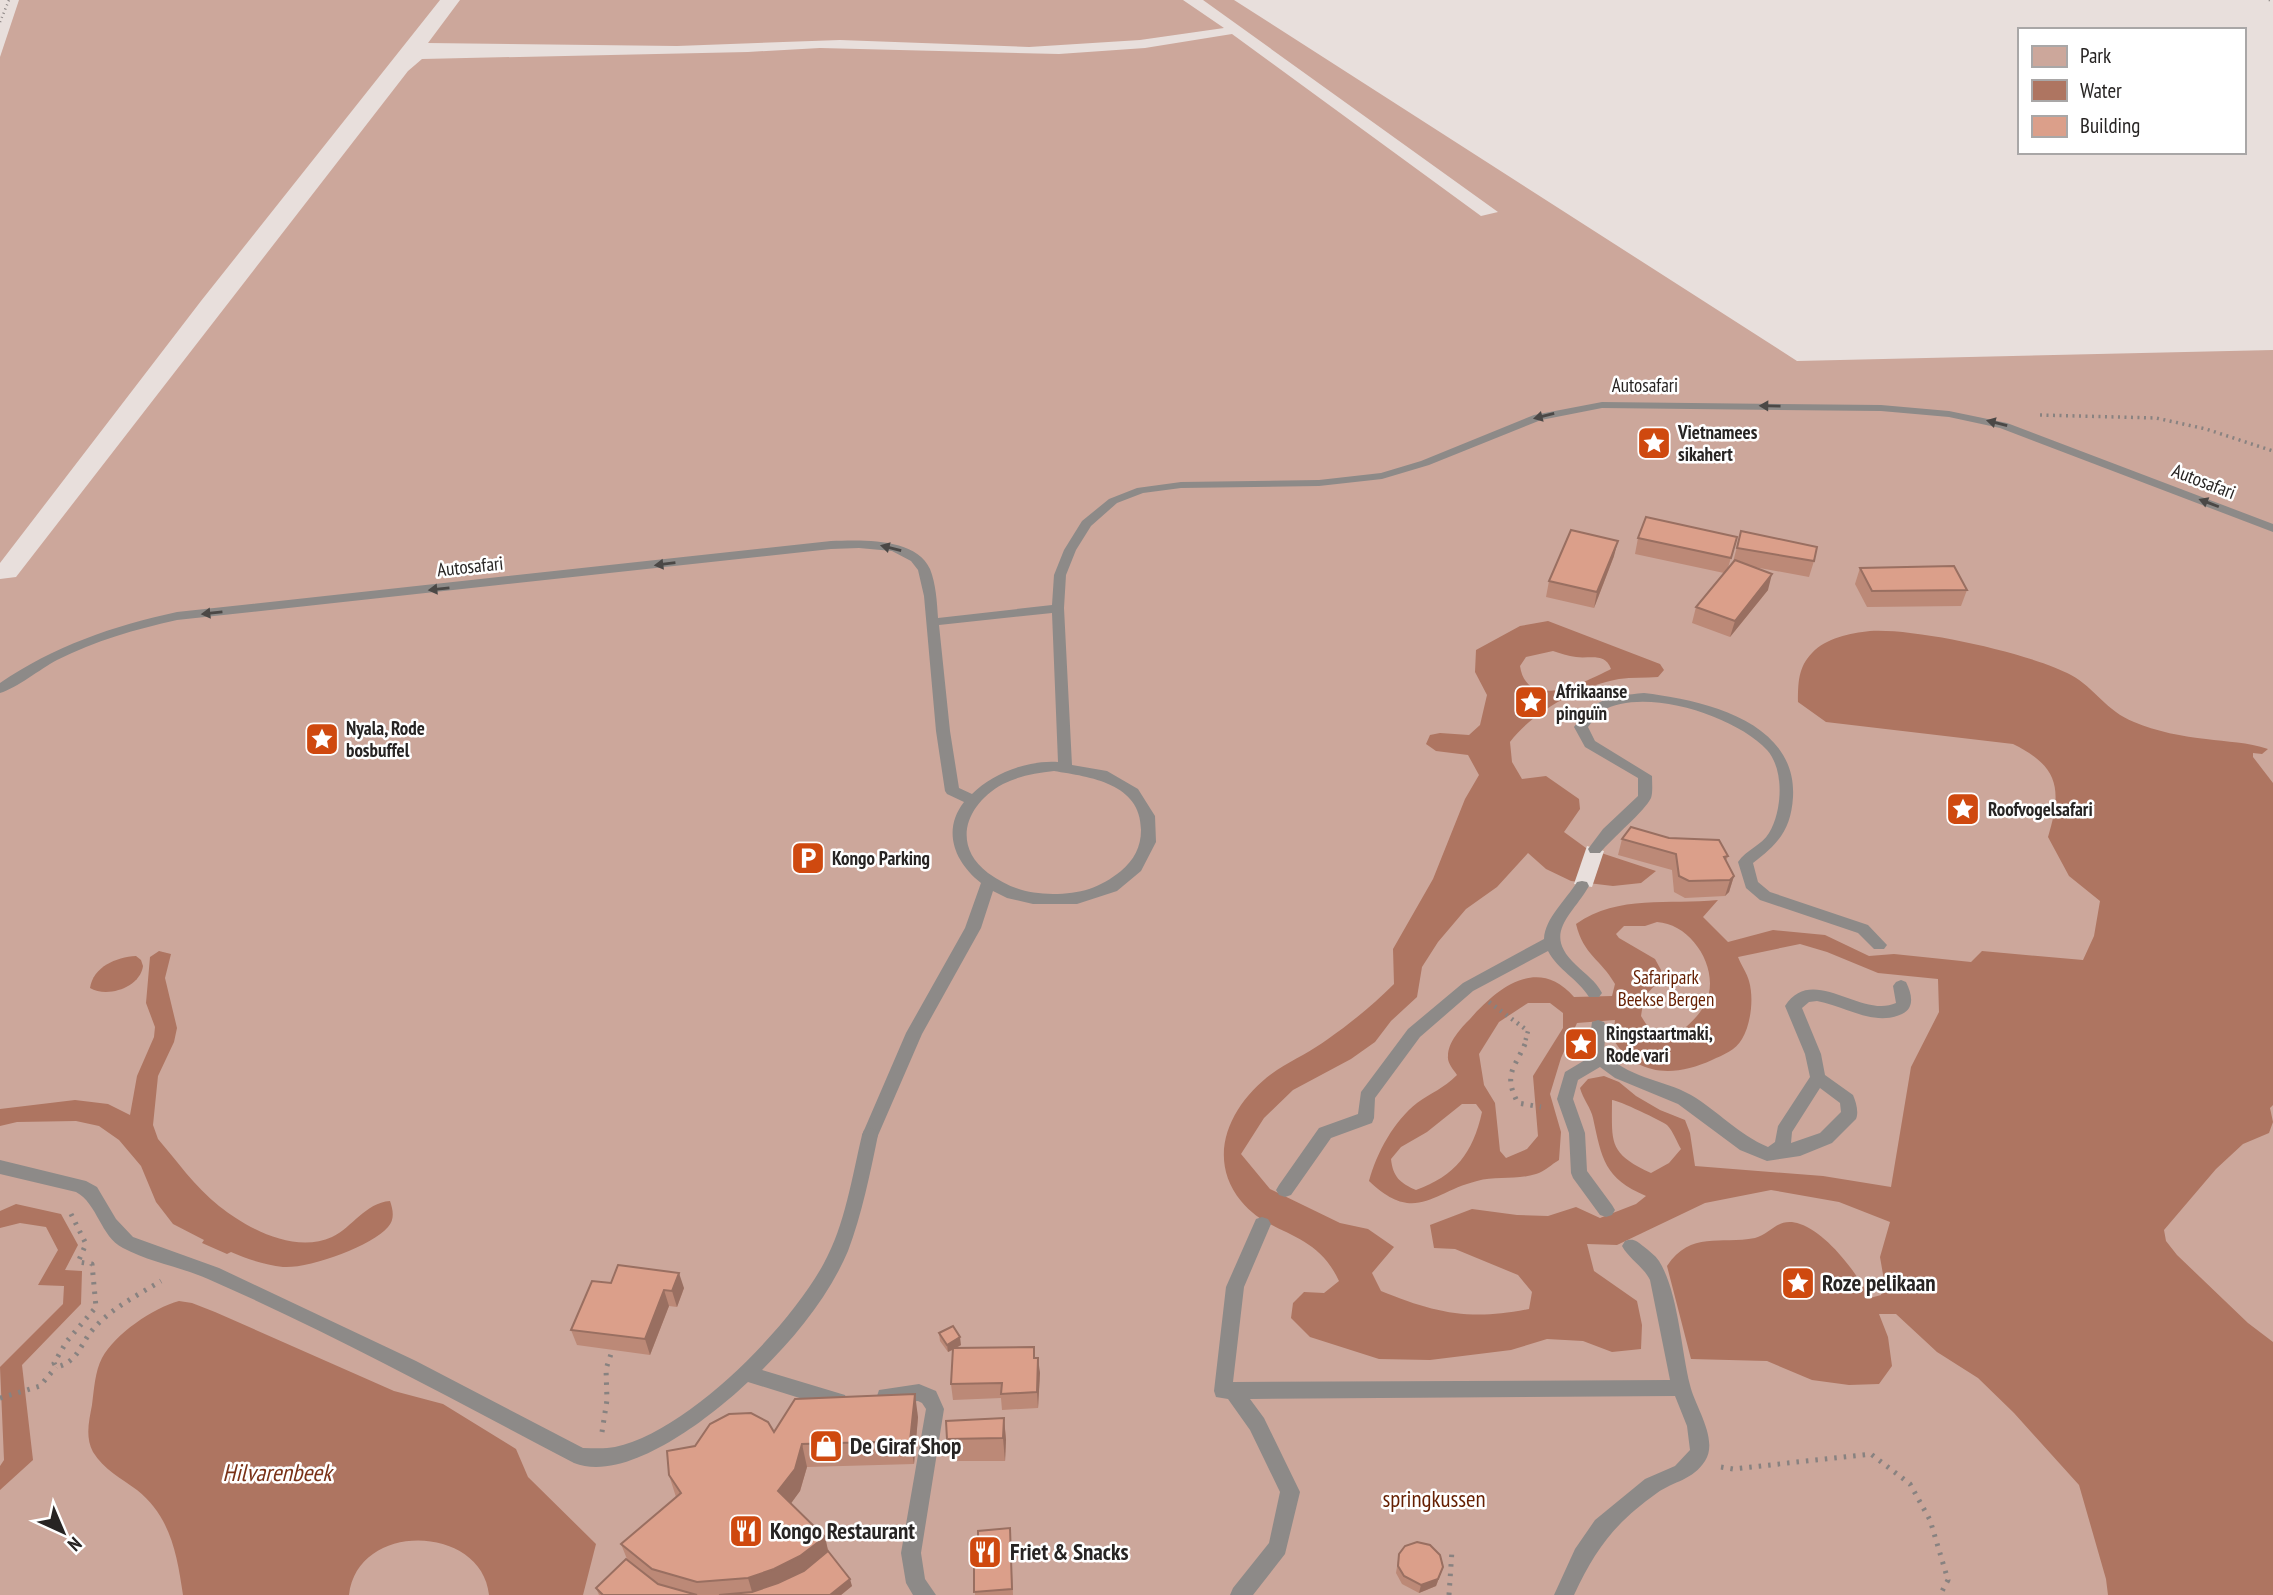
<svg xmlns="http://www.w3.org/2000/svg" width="2273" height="1595" viewBox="0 0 2273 1595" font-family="'PT Sans Narrow',sans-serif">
	<rect width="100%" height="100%" fill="#e8dfdc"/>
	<g fill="#cca79b">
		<polygon points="19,0 440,0 201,301 0,563 0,57"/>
		<polygon points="460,0 1183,0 1224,28 1140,40 1029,47 840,40 677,46 428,43"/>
		<polygon points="1203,0 1234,0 1797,361 2273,350 2273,1595 0,1595 0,579 16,577 408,71 422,59 748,52 820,48 1059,54 1145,48 1232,34 1481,216 1498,212"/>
	</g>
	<g fill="#ae7561" fill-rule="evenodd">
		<path d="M1548,621L1660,664L1664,670L1658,677C1645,678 1632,677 1619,679C1581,686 1533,711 1510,742L1512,762L1522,779L1546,776L1579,799L1580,809L1564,832L1586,848L1656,871L1641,883L1613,886L1571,881L1546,869L1528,853L1497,887L1466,909L1438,942L1422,967L1417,997L1391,1021L1375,1042L1351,1059L1293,1090L1264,1118L1241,1154L1270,1189L1340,1223L1368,1229L1394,1247L1372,1273L1381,1291C1435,1313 1470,1321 1529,1309L1532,1292L1518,1275L1455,1249L1434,1248L1430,1225L1472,1209L1517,1215L1548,1216L1576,1207L1600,1218L1636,1204L1646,1196C1604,1178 1602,1159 1593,1118C1591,1108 1583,1099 1580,1088L1588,1079L1604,1076L1619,1082L1636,1096L1660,1110L1685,1120L1690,1133L1695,1166L1823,1176L1891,1187L1911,1067L1939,1012L1938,979L1878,973L1827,952L1800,944L1738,957C1741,965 1747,973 1749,981C1754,998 1751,1024 1742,1039C1736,1050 1723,1055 1712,1060C1675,1077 1636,1077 1613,1039L1615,1020L1577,1023L1561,1058L1550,1094L1561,1132L1559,1160C1552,1164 1544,1172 1536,1174C1518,1180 1496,1176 1477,1181C1432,1192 1415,1225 1369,1181C1377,1152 1394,1121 1417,1103C1432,1092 1443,1089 1457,1075C1453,1069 1447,1063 1448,1056C1448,1042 1461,1028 1470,1019C1498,987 1538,956 1574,997L1612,996L1615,984C1600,958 1584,956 1576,924C1619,894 1669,905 1718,900L1703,917L1728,942L1773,930L1825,935L1869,956L1894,954L1971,962L1982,951L2083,960L2094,936L2100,901L2069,876L2048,837C2062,790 2060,767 2013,744L1826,722L1798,702C1798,684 1798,667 1812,653C1826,638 1850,633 1870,631C1916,628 2030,653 2071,675C2095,688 2106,711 2134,722C2155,731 2184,737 2206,739C2227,742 2248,742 2268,749L2262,754L2253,753V757L2273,783V1105L2270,1108L2273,1122L2269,1133L2243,1144L2216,1169L2164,1230L2166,1241L2177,1255L2248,1323L2273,1342V1595H2108L2106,1579L2079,1485L2014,1413L1978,1378L1937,1352L1896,1314H1879L1888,1337L1892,1366L1879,1384L1849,1385L1812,1380L1767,1361L1691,1359L1667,1266C1691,1230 1720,1245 1755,1238C1771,1234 1778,1216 1800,1224C1827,1233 1857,1273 1870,1298L1881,1295L1884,1280L1880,1257L1890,1222L1839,1202L1771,1190L1705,1203L1617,1245L1587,1244L1594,1271L1637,1301L1642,1325L1641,1349L1612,1352L1583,1341L1547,1339L1511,1350L1430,1360L1379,1359L1310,1337L1291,1318L1293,1303L1304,1292L1324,1293L1339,1281C1315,1229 1270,1237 1241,1201C1203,1154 1234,1099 1277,1070C1294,1059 1312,1051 1328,1039C1352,1022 1373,1005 1394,984L1393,949L1433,879L1465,799L1479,775L1468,755L1436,751L1426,744L1430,735L1440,733L1469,735L1480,725L1487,695L1475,672L1476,650L1520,626ZM1553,651C1560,653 1568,656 1576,657C1590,659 1605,652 1611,669C1587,681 1527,713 1520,666L1526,657ZM1657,922C1693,924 1722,972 1705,1004C1697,1020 1680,1032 1666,1043L1656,1040L1641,1016L1644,997L1658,982L1661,970L1655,959L1619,938L1616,934L1624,926H1645ZM1528,1003H1550L1563,1013V1028L1533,1076L1538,1136L1527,1149L1506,1158L1500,1151L1495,1103L1484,1085L1479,1054L1499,1022ZM1612,1100C1618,1100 1662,1121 1667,1125C1673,1131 1677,1142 1681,1149L1669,1163L1651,1173C1608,1153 1612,1143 1612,1100ZM1462,1104H1476L1482,1112C1473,1153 1455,1176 1416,1190C1400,1183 1393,1177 1391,1159L1401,1147L1427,1132Z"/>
		<path d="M159,951L171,954L165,978L177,1028L174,1042L158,1076L153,1125L158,1139C177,1161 195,1187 219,1206C248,1229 295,1254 332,1237C353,1227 365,1203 390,1201C393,1210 395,1219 388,1227C372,1246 308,1269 283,1267C265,1265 247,1259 231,1252L227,1254L202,1243L204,1240L173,1224L156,1202L141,1166L119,1140L99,1126L76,1121L17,1122L0,1126V1109L75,1100L108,1104L130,1115L137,1076L154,1037L155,1027L146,1003L150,957Z"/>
		<path d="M136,956L141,960L143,966C140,988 107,998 90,988C93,967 116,957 136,956Z"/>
		<polygon points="16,1204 61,1214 78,1245 65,1270 82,1271 81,1304 22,1365 33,1460 0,1490 0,1466 4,1460 0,1367 63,1304 64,1286 38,1285 58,1250 46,1227 20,1223 0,1228 0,1211"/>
		<path d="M179,1301L192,1303L215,1312L394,1391L443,1404L516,1449L528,1477L596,1544L583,1595H489C482,1525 358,1520 349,1595H183C177,1555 171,1517 137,1490C121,1478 104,1470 93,1452C85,1437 89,1421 92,1405C94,1390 95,1371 102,1358C115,1334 153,1308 179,1301Z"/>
	</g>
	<polygon fill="#e8dfdc" points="1587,846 1604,851 1592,887 1574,884"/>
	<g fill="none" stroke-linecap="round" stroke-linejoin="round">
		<g stroke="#888280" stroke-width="2.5" stroke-dasharray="1 3.5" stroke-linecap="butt">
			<polyline points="2269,0 2273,2"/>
			<polyline points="0,22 9,0"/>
		</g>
		<polyline stroke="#888280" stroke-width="3.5" stroke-dasharray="2 4.5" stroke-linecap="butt" points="2040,415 2156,418 2206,429 2273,451"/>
		<polyline stroke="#888280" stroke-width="4.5" stroke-dasharray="2 5" stroke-linecap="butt" points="1489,1002 1528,1031 1524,1046"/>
		<g stroke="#888280" stroke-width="5" stroke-dasharray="2.5 7" stroke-linecap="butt">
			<path d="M1525,1044C1514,1069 1503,1075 1518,1103L1541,1107"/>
			<path d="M71,1214L86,1244L78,1262L92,1264L96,1307L67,1341L54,1363L56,1367C76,1363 79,1348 90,1333C108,1310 136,1296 161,1281"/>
			<polyline points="0,1398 40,1386 56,1367"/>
			<polyline points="602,1432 607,1400 606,1369 611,1354"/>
			<polyline points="1721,1467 1733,1469 1871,1454 1910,1484 1930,1520 1948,1580 1940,1595"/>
			<polyline points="1449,1595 1452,1550"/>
		</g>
		<path fill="#8d8a88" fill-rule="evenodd" d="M1602,402L1881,405L1949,411L2007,423L2273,524V532L2000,428L1949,417L1881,411L1602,408L1541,420L1429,465L1382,479L1319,486L1181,488L1143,493L1117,503L1091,526L1076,550L1066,575L1064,608L1072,765L1107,771L1138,789L1155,816L1156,842L1141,871L1117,891L1077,904H1033L1007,898L993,891L981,928L922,1034L876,1140L870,1142L864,1140L862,1135L906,1033L965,928L981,883C954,862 942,830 964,802L947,794L945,791L936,731L924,596L918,570L911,561L892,551L859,548L831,549L177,620C136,629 95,641 57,660C40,669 17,688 0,693V683C54,646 113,626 177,612L831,541C860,540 916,537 930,569C936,584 937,602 938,618L1052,605L1054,575L1064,550L1082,521L1109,499L1137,488L1181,482L1319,480L1381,473L1421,461L1534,415ZM1052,613L1058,762C1028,760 993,773 972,794L959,788L950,731L939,625ZM1054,771C1090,777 1141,783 1141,830C1141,847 1134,860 1121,871C1100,888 1080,894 1053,894C1028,894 1009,888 988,873C951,845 966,804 1003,784C1019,776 1036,773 1054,771Z"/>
		<g fill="#8d8a88" fill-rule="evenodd">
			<path d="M1644,693C1703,700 1797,721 1793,797C1791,830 1778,844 1753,863L1758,882L1770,892L1868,925L1887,945L1884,949H1874L1858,933L1760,900L1746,888L1738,862C1746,850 1762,845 1769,833C1782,812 1785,770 1767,750C1736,716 1644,686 1602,711C1596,715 1592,722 1588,727L1595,741L1652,776C1652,783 1653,792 1651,798C1645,811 1612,838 1600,853H1590L1588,849L1603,829L1638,796V778L1585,747L1574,727C1594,698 1611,696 1644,693Z"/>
			<path d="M1582,881L1587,882L1589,886C1571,917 1542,933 1576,965C1586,975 1595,980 1602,993L1599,997H1589C1578,979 1558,970 1548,951L1473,991L1420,1037L1375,1098L1374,1118L1372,1123L1331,1138L1291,1195L1285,1197L1279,1195L1276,1190L1279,1185L1319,1128L1358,1114L1361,1092L1408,1029L1463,983L1544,939C1545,918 1566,900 1577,882Z"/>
			<path d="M1901,980L1906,982C1912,994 1915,1008 1902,1014C1874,1027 1845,1006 1817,1001L1809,1002L1802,1008L1821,1054L1825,1075L1853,1095C1856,1102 1859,1112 1856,1119L1832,1143L1800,1156L1767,1161L1740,1150L1678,1104L1615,1078L1600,1067L1578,1080L1573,1099L1585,1133L1587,1171L1612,1205L1615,1210L1612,1215L1606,1217L1600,1215L1573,1178L1571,1173L1569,1133L1557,1099L1565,1072L1590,1057L1588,1052L1592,1022L1598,1020L1604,1022L1606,1026L1604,1051C1625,1078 1663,1079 1691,1095C1718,1111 1739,1135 1768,1147L1775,1142L1778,1126L1810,1077L1805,1054L1785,1006C1812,963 1861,1019 1896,1003L1893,986L1896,982ZM1820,1088L1840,1103L1841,1112L1820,1133L1791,1143L1792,1132Z"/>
			<path d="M870,1128L876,1130L878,1135C870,1174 862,1214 848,1251C829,1296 796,1336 762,1370L845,1395L847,1401L845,1407L838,1410L748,1382C712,1416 627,1484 574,1463C454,1400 332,1333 208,1279C181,1267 149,1262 123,1248C100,1236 98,1204 76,1192L0,1174V1160L86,1181L97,1187L116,1219L133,1237L219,1268L416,1361L583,1448C593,1448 605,1449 615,1447C688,1431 789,1328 824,1263C845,1225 852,1177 862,1135L864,1130Z"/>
			<path d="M1262,1217L1268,1219L1271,1224L1244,1287L1233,1382L1670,1380L1650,1280C1643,1266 1629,1259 1622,1246L1625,1241C1633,1238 1637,1241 1643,1246C1649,1251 1655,1255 1659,1261C1678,1291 1681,1349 1690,1385C1695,1407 1719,1439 1705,1461C1693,1480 1674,1481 1657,1493C1615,1523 1596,1548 1574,1595H1554L1575,1549L1595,1520L1645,1479L1675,1466L1690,1450L1687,1426L1675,1396L1250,1399L1264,1418L1300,1492L1285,1554L1253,1595H1230L1233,1588L1269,1543L1280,1492L1250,1430L1228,1399L1216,1397L1214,1391L1226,1287L1256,1219Z"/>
			<polygon points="919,1384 936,1391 944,1409 921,1553 925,1579 936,1595 913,1595 906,1583 901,1553 926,1409 922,1403 918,1401 886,1404 879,1402 877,1396 879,1390"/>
		</g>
	</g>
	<g fill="#bc8977">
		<polygon points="1741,531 1814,561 1809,577 1754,567 1768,590 1730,637 1692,623 1696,607 1724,573 1635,554 1638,538 1737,537 1728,568 1733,562"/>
		<polygon points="1614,556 1594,608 1546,597 1549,581"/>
		<polygon points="1860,568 1967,590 1961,606 1867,607 1855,584"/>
		<polygon points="1622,839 1728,856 1726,861 1734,876 1729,892 1725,896 1685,898 1674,892 1672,870 1618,855"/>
		<polygon points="611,1283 684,1288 677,1307 669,1306 650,1355 577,1345 571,1330"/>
		<polygon points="939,1333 961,1345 956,1348 1035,1358 1040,1373 1038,1408 1002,1410 1001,1398 953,1400 951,1384 953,1350 948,1352 940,1341"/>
		<polygon points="918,1417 914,1464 807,1467 800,1491 791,1503 825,1537 828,1551 852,1586 841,1595 599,1595 596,1588 627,1559 621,1544 676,1497 669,1475 774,1432"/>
		<polygon points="1004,1418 1006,1440 1005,1461 950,1461 947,1439"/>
		<polygon points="1010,1528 1013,1595 975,1595 974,1563 978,1563"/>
		<polygon points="1399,1554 1443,1567 1436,1586 1419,1593 1402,1584 1396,1573"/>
	</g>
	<g fill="#996f61">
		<polygon points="1618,541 1614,556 1594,608 1597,592"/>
		<polygon points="1772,574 1768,590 1730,637 1735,621"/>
		<polygon points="1734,876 1729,892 1725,896 1730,880"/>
		<polygon points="679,1273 684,1288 677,1307 672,1291"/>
		<polygon points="664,1290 669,1306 650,1355 645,1339"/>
		<polygon points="960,1337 961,1345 948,1352 947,1345"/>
		<polygon points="1038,1358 1040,1373 1038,1408 1037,1392"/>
		<polygon points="915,1394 918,1417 914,1464 910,1441"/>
		<polygon points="1004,1418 1006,1440 1005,1461 1003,1438"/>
		<polygon points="802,1444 807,1467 800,1491 784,1513 778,1491"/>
		<polygon points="825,1537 830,1559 753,1595 748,1578"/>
		<polygon points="1443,1567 1436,1586 1419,1593 1421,1585"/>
		<polygon points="850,1579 852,1586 841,1595 830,1595"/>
	</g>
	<g fill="#db9f8a" stroke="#996f61" stroke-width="2">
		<polygon points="1646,517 1737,537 1731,558 1638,538"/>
		<polygon points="1571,530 1618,541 1597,592 1549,581"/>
		<polygon points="1741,531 1817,547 1814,561 1737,548"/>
		<polygon points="1735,560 1772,574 1735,621 1696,607"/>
		<polygon points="1954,566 1967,590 1872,591 1860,568"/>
		<polygon points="1631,827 1669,838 1719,840 1728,856 1724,857 1734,876 1730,880 1689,881 1679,876 1676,854 1622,839"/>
		<polygon points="618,1265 679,1273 672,1291 664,1290 645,1339 571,1330 592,1281 611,1283"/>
		<polygon points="953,1326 960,1337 947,1345 939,1333"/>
		<polygon points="1034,1347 1034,1358 1038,1358 1037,1392 1001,1394 1002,1383 951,1384 953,1348"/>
		<polygon points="915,1394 910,1441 802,1444 795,1469 778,1491 825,1537 800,1556 774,1569 748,1578 697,1582 652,1569 621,1544 681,1493 669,1475 667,1451 695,1446 710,1424 729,1414 751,1413 768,1422 774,1432 795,1399"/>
		<polygon points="1004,1418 1003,1438 947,1439 946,1421"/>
		<polygon points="1010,1528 1012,1589 974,1592 974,1563 978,1563 978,1531"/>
		<polygon points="1417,1542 1430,1545 1440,1555 1443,1567 1438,1579 1421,1585 1404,1576 1398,1566 1399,1554 1405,1546"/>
		<polygon points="828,1551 850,1579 830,1595 719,1595 752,1592 778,1583 804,1571"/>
		<polygon points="626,1559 658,1584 697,1595 603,1595 596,1588"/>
	</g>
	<defs><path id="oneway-solid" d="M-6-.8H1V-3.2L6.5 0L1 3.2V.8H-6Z" transform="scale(1.75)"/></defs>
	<g fill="#4b4846">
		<use href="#oneway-solid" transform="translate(1770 406) rotate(-179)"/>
		<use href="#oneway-solid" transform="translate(1544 416) rotate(166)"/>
		<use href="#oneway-solid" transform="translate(1997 423) rotate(-166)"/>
		<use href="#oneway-solid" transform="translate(2209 503) rotate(-159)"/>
		<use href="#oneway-solid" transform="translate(891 548) rotate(-166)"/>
		<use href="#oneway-solid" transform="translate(665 564) rotate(173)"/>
		<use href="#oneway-solid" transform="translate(439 589) rotate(174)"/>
		<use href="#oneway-solid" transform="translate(212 613) rotate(174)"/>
	</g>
	<defs>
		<g id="sight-square" transform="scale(1.75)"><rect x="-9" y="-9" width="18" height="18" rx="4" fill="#cf490f" stroke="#fff"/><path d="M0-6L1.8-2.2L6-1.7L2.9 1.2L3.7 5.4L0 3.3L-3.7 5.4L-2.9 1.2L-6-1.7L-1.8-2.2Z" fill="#fff"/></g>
		<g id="parking-square" transform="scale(1.75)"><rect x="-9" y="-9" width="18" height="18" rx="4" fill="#cf490f" stroke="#fff"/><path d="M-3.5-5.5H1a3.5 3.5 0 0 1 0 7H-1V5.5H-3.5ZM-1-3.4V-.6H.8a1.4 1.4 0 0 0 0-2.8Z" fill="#fff"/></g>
		<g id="shop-square" transform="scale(1.75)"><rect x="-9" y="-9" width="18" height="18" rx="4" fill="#cf490f" stroke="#fff"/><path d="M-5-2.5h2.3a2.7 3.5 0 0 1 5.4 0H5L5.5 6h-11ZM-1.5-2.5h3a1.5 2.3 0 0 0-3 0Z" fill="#fff"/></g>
		<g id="restaurant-square" transform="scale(1.75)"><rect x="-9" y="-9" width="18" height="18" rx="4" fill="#cf490f" stroke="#fff"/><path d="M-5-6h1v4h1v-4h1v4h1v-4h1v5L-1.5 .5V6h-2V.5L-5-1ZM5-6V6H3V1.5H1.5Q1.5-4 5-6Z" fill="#fff"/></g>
	</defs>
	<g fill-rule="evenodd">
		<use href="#sight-square" x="1654" y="443"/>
		<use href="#sight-square" x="1531" y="702"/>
		<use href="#sight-square" x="322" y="739"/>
		<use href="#sight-square" x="1963" y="809"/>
		<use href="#parking-square" x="808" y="858"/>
		<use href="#sight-square" x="1581" y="1044"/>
		<use href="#sight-square" x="1798" y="1283"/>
		<use href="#shop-square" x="826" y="1446"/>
		<use href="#restaurant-square" x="746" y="1531"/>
		<use href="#restaurant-square" x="985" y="1552"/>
	</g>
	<g text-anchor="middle" stroke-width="5" stroke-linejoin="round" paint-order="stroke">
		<g font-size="19" fill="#272423" stroke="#fff">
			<text x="1645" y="392">Autosafari</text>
			<text transform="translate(2204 481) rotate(21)" y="7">Autosafari</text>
			<text transform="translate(470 566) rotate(-6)" y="7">Autosafari</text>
		</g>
		<g font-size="19" font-weight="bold" fill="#272423" stroke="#fff" text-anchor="start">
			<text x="1678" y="439">Vietnamees<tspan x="1678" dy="22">sikahert</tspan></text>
			<text x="1556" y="698">Afrikaanse<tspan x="1556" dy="22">pinguïn</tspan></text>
			<text x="346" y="735">Nyala, Rode<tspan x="346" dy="22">bosbuffel</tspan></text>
			<text x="1988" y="816">Roofvogelsafari</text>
			<text x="832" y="865">Kongo Parking</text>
			<text x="1606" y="1040">Ringstaartmaki,<tspan x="1606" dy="22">Rode vari</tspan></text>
		</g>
		<g font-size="19" fill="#651f02" stroke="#fff">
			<text x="1666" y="984">Safaripark<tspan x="1666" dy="22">Beekse Bergen</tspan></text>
		</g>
		<g font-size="23" font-weight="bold" fill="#272423" stroke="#fff" text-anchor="start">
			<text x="1822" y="1291">Roze pelikaan</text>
			<text x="850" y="1454">De Giraf Shop</text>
			<text x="770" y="1539">Kongo Restaurant</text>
			<text x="1010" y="1560">Friet &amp; Snacks</text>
		</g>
		<g font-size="23" fill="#651f02" stroke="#fff">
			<text x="1434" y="1507">springkussen</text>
		</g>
		<g font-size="24" font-style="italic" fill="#793117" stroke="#fff">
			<text x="277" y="1481">Hilvarenbeek</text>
		</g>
	</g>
	<rect x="2018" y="28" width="228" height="126" fill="#ffffff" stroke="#a9a7a7" stroke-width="2"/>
	<rect x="2032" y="46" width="35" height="21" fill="#cca79b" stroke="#a9a7a7" stroke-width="2"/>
	<text x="2080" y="63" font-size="21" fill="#272423">Park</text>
	<rect x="2032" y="80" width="35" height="21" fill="#ae7561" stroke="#a9a7a7" stroke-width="2"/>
	<text x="2080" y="98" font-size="21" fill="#272423">Water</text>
	<rect x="2032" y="116" width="35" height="21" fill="#db9f8a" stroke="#a9a7a7" stroke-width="2"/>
	<text x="2080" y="133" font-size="21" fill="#272423">Building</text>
	<g transform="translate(63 1532) rotate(136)" stroke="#ffffff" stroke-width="5" paint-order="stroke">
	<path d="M0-5L12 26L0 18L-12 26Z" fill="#272423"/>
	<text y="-10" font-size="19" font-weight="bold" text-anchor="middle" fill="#272423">N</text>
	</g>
</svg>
